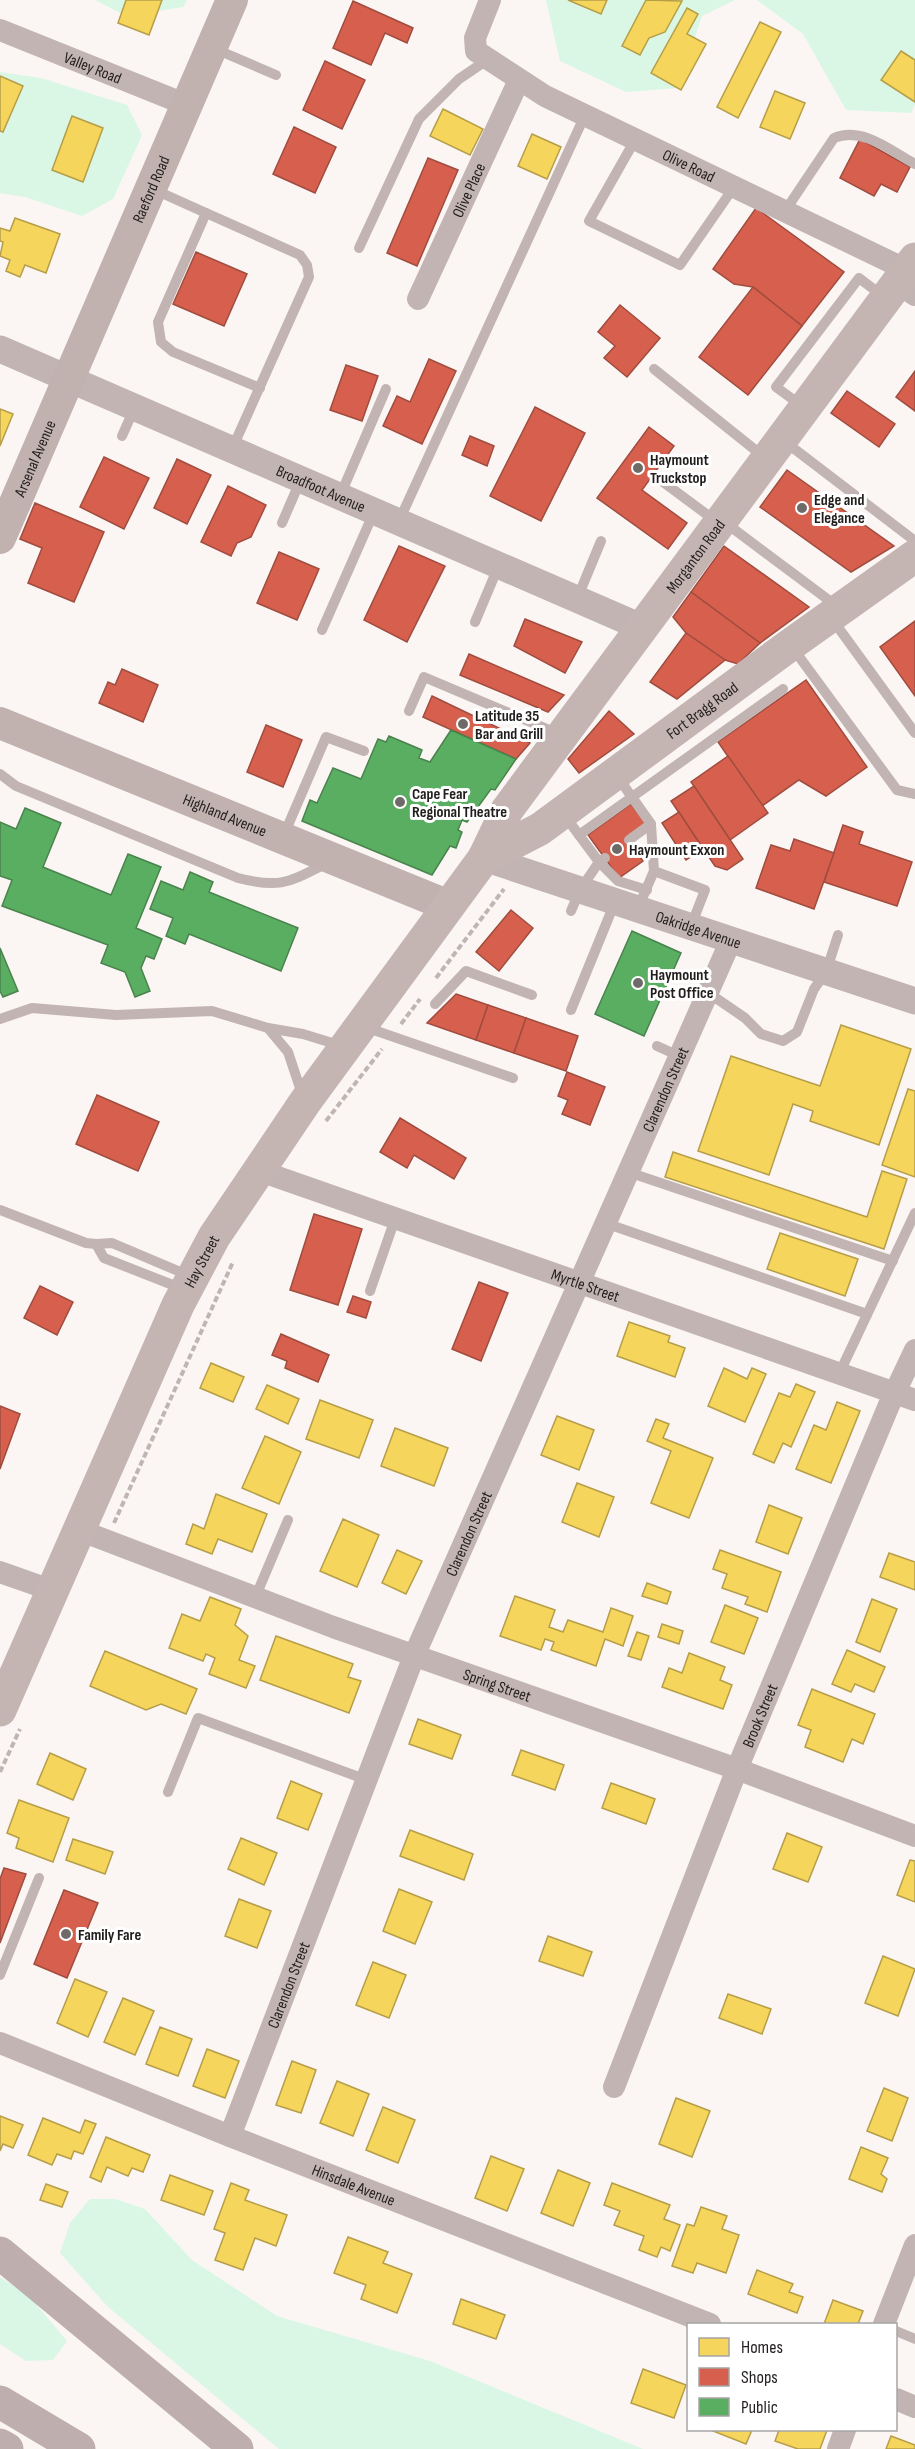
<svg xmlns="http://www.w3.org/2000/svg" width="915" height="2449" viewBox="0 0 915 2449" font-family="'Sofia Sans Condensed',sans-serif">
	<rect width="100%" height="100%" fill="#fbf6f4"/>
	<g fill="#d9f7e4">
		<polygon points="95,0 187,0 183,7 126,16"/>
		<polygon points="546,0 735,0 702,16 678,88 626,92 560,61"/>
		<polygon points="757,0 915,0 915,105 911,113 846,110 803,34"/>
		<polygon points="0,72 41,78 127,105 142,135 113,199 82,216 25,197 0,193"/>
		<polygon points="90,2199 115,2199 145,2209 192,2260 277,2316 430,2361 643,2449 279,2449 108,2307 60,2253 70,2223"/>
		<polygon points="0,2277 29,2296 67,2341 53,2360 26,2361 0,2344"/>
	</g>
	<g fill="#f6d55c" stroke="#b69e49" stroke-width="1.5">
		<polygon points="126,0 162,0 149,35 118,23"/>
		<polygon points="568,0 607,0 601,14"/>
		<polygon points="646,0 682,1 665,32 649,38 640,55 622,46"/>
		<polygon points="687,8 698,14 687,34 706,44 681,90 651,73"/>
		<polygon points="760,22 781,32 738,118 717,107"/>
		<polygon points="901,51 915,60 915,102 881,80"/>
		<polygon points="0,76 23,86 3,132 0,131"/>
		<polygon points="775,91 805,103 790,139 760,127"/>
		<polygon points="443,109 483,129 470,155 430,136"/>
		<polygon points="72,116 103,128 83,182 52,170"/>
		<polygon points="532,134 561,147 547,179 518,166"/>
		<polygon points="15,218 60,234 46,273 25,265 20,277 6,271 10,260 0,256 3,242 0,241 0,228 10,231"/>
		<polygon points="0,409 13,414 0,446"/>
		<polygon points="841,1025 911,1049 879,1145 810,1121 813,1111 793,1104 769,1175 698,1151 731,1056 820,1086"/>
		<polygon points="908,1089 915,1091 915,1177 882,1165"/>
		<polygon points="673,1152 867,1217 882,1171 907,1179 884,1249 665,1177"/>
		<polygon points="780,1233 858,1259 845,1296 767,1269"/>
		<polygon points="629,1322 670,1336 668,1342 685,1348 675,1377 617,1356"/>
		<polygon points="211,1363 244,1377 233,1402 200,1388"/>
		<polygon points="724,1368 747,1379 752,1368 766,1374 745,1422 708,1406"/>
		<polygon points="796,1384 815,1392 791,1447 783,1443 774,1463 753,1454 779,1393 790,1397"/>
		<polygon points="267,1385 299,1399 288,1424 256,1409"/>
		<polygon points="320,1400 373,1420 359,1458 306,1439"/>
		<polygon points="837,1402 860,1411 831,1483 796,1469 814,1425 826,1430"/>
		<polygon points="557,1416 594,1430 579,1470 541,1455"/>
		<polygon points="656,1419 669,1424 663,1438 713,1458 689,1518 651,1503 671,1451 647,1441"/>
		<polygon points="395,1428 448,1448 434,1486 381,1466"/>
		<polygon points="265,1436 301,1452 279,1504 242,1488"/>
		<polygon points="577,1483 614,1497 599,1537 562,1522"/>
		<polygon points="216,1494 267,1514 252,1552 218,1539 212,1554 186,1544 193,1524 204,1529"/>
		<polygon points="769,1505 802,1518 788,1554 756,1542"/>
		<polygon points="343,1519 379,1535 357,1587 320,1571"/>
		<polygon points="397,1550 422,1561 406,1594 382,1583"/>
		<polygon points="720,1550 781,1572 767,1612 745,1604 748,1597 722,1588 727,1574 713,1569"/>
		<polygon points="889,1553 915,1562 915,1590 880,1577"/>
		<polygon points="647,1583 671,1592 667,1604 642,1596"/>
		<polygon points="515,1596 555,1610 549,1627 563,1632 568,1620 603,1632 611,1608 633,1616 623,1646 605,1639 596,1666 551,1650 554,1642 545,1639 541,1650 500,1636"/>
		<polygon points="210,1597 241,1609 235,1625 248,1636 239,1660 255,1666 246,1688 209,1674 215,1658 206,1654 203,1661 169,1648 182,1614 200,1621"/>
		<polygon points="872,1599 897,1609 880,1652 856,1642"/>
		<polygon points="725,1605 758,1618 744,1654 711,1642"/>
		<polygon points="662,1624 683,1631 679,1644 658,1637"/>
		<polygon points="637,1632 649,1636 641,1660 628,1656"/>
		<polygon points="276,1636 353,1664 348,1677 361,1681 349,1713 260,1680"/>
		<polygon points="847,1650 885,1667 874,1692 855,1684 851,1692 832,1684"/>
		<polygon points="105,1651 197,1689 186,1714 161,1704 146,1710 90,1686"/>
		<polygon points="689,1653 725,1667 720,1680 732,1685 723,1709 662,1687 669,1668 682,1673"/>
		<polygon points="812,1689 875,1714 863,1744 852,1739 843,1762 805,1747 811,1730 798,1725"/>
		<polygon points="418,1719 461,1735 452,1759 409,1744"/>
		<polygon points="521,1750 564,1765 555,1790 512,1775"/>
		<polygon points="50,1753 86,1769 73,1800 37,1784"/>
		<polygon points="291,1781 322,1794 308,1830 277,1818"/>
		<polygon points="611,1783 655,1799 646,1824 602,1808"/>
		<polygon points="19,1800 69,1818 53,1862 16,1848 19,1838 7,1833"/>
		<polygon points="410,1830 473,1854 464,1880 400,1856"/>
		<polygon points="787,1833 822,1847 808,1882 773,1869"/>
		<polygon points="241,1838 277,1853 264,1885 228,1869"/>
		<polygon points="73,1839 113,1852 105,1874 66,1860"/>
		<polygon points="910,1860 915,1861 915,1902 897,1895"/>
		<polygon points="399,1889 432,1902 415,1944 383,1931"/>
		<polygon points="239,1899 271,1911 257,1948 225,1936"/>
		<polygon points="548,1936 592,1952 583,1976 539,1961"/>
		<polygon points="883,1956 915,1969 898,2016 865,2003"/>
		<polygon points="373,1962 406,1975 389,2018 356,2005"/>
		<polygon points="75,1979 107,1992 88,2037 57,2023"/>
		<polygon points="728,1994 771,2009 762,2034 719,2018"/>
		<polygon points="123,1998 154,2011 135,2055 104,2042"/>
		<polygon points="160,2027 192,2039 178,2076 146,2064"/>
		<polygon points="207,2049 239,2061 225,2098 193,2086"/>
		<polygon points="292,2061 316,2070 301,2113 276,2105"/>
		<polygon points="337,2081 369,2094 353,2136 320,2123"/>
		<polygon points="884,2088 908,2098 892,2141 867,2131"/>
		<polygon points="676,2098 710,2111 692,2157 659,2144"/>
		<polygon points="383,2107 415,2120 398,2163 366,2150"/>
		<polygon points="0,2116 23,2125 13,2148 3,2144 0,2151"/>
		<polygon points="43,2118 80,2133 85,2120 96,2124 83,2154 74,2151 71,2159 57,2154 52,2165 28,2155"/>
		<polygon points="106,2137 150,2155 143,2172 132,2168 128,2176 107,2167 101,2182 90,2177"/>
		<polygon points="861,2147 888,2158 881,2174 887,2179 882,2192 849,2179"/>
		<polygon points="491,2156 524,2169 507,2211 475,2198"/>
		<polygon points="558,2170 590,2183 573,2226 541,2213"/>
		<polygon points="170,2175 213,2191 204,2215 161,2200"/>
		<polygon points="231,2183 249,2190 245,2200 287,2215 276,2246 255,2238 243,2270 215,2260 225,2233 214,2229"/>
		<polygon points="612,2183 670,2205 664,2219 680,2225 670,2251 661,2247 657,2257 639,2250 644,2236 614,2225 620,2211 604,2205"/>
		<polygon points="46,2184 68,2192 62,2207 40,2200"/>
		<polygon points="701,2207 727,2216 722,2229 739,2235 726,2273 697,2263 693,2273 672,2266 687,2224 694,2226"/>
		<polygon points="348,2237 388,2252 383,2263 412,2274 397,2313 361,2299 366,2285 334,2273"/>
		<polygon points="757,2270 793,2284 789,2292 803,2297 797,2313 748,2294"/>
		<polygon points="461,2299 505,2315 496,2339 453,2324"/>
		<polygon points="833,2300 863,2311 858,2324 824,2324"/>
		<polygon points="643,2369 686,2385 674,2418 631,2403"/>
		<polygon points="714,2430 752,2430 746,2444 713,2431"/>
		<polygon points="779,2430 827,2430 820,2449 798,2449 775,2441"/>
		<polygon points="891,2436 915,2445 915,2449 886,2449"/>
	</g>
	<g fill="#d6604d" stroke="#a04c3f" stroke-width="1.5">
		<polygon points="353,1 413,28 407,43 385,33 371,65 333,48"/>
		<polygon points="325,61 365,80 342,129 303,110"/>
		<polygon points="294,127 336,147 315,193 273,174"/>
		<polygon points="860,139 910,167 897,192 881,184 874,196 840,178"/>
		<polygon points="428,158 458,170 417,266 387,253"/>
		<polygon points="756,208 844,272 802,326 753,287 734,284 713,269"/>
		<polygon points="196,252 247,274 224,326 173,304"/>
		<polygon points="753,287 802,326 748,395 699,357"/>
		<polygon points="620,305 660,338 627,377 604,358 615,346 598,332"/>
		<polygon points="429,359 456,371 422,444 383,426 397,396 410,402"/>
		<polygon points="346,365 378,376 362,421 330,410"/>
		<polygon points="915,371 915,411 896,397"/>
		<polygon points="847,391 895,424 879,447 831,413"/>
		<polygon points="535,407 585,433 541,521 490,496"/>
		<polygon points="649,427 674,446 642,490 687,523 668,549 597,498"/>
		<polygon points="470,436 494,446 487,466 462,455"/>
		<polygon points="104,457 149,478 124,529 80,507"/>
		<polygon points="177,459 211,475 187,524 154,508"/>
		<polygon points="787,470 894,546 851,572 760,507"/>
		<polygon points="228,486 266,505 251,537 237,543 231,556 201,542"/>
		<polygon points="35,503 104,532 74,602 28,583 42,548 20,539"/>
		<polygon points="399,546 445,566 407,642 364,620"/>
		<polygon points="724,546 809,607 760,643 691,592"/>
		<polygon points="279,552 319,569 297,620 257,603"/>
		<polygon points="691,592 760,643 738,664 725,660 686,633 673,617"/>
		<polygon points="525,619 582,642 565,673 514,646"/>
		<polygon points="915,621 915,696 880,647"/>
		<polygon points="686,633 725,660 677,699 650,682"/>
		<polygon points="469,654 564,695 548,712 460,675"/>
		<polygon points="122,669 158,685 143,722 99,703 108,682 115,685"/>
		<polygon points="806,680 867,767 826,796 799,780 762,806 718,742"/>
		<polygon points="432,696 530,743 516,759 423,717"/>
		<polygon points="609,711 634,734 579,773 568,759"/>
		<polygon points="266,725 302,740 283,787 247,772"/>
		<polygon points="728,756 768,813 730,840 691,782"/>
		<polygon points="694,786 743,859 727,870 715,866 671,801"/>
		<polygon points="631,804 647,825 628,839 643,861 619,878 588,835"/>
		<polygon points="679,812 703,849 686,860 662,823"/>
		<polygon points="843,825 863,832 859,844 912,862 897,906 824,882"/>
		<polygon points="794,839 834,853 814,909 756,888 771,845 790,851"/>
		<polygon points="511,910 533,928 499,971 476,952"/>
		<polygon points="456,994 488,1005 476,1040 427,1023"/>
		<polygon points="488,1005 526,1018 514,1053 476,1040"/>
		<polygon points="526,1018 578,1036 566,1071 514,1053"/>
		<polygon points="567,1072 605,1087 590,1125 562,1114 568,1100 558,1096"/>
		<polygon points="97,1095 159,1122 138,1171 76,1144"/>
		<polygon points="400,1118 466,1158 454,1179 414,1155 407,1168 380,1152"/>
		<polygon points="314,1214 362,1229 338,1305 290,1290"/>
		<polygon points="479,1282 508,1293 481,1361 452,1349"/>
		<polygon points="40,1286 73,1302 57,1335 24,1318"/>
		<polygon points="353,1296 371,1302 366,1318 347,1312"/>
		<polygon points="281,1334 329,1355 318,1382 285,1368 287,1361 272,1355"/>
		<polygon points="0,1406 20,1414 0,1469"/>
		<polygon points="4,1868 26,1874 0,1943 0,1879"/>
		<polygon points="64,1890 98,1903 67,1978 34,1964"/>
	</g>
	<g fill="#5aae61" stroke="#49834d" stroke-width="1.5">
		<polygon points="451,730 516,759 495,790 491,789 467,822 462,820 458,830 462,832 456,848 450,846 432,875 302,821 310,800 317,803 333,768 361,779 378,739 386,742 389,736 422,750 419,758 430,762"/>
		<polygon points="25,808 61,823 43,867 111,895 128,854 161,867 136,928 162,939 154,959 146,956 141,968 150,991 135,997 125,972 101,963 108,945 2,906 12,880 0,876 0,822 16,829"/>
		<polygon points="190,872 213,882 209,892 298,928 281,971 189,934 185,944 166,936 173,918 150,909 161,881 183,890"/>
		<polygon points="632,931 681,953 644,1036 595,1014"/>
		<polygon points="0,948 18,991 3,997 0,991"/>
	</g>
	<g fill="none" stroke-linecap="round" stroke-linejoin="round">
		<g stroke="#bfb5b3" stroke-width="4" stroke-dasharray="6 3" stroke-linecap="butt">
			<polyline points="436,978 504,889"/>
			<polyline points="401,1024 420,999"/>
			<polyline points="326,1121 382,1049"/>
			<polyline points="114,1523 233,1262"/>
			<polyline points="0,1772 20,1729"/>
		</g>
		<g stroke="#c2b4b3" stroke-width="10">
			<polyline points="213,48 276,75"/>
			<polyline points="635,140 589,221 680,265 734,187"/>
			<polyline points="155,190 206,213"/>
			<path d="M785,211L834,138C862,126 891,151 915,164"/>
			<polyline points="359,248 419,119 459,79 487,60"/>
			<polyline points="654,369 764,457"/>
			<polyline points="802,406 776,387 859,278 884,297"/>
			<polyline points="122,436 134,409"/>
			<polyline points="784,441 915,541"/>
			<polyline points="232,449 309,277 307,265 300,255 206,213 158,322 161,342 173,352 260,388"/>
			<polyline points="659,479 717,522"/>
			<polyline points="340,496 386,389"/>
			<polyline points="399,521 585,115"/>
			<polyline points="723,521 838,607"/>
			<polyline points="282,523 301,479"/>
			<polyline points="577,599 601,541"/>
			<polyline points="832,619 915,733"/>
			<polyline points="475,622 499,565"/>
			<polyline points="322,630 374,512"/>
			<polyline points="792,647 897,790 915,794"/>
			<polyline points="409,711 424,677 559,734"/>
			<path d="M0,774L16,786L238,878C281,889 289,882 327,863"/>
			<polyline points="617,776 651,824 629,840"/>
			<polyline points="565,816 599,862 580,890 571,911"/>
			<polyline points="579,835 783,689"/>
			<polyline points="283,837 326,737 364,751"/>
			<polyline points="605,858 599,862 618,881 647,890"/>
			<polyline points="654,871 705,890 691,926"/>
			<polyline points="638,908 654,871 651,824"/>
			<polyline points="707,992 745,1018 761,1034 783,1041 797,1032 814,989 826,972 838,935"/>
			<polyline points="435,1004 466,971 532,995"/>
			<polyline points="571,1010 615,902"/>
			<polyline points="0,1019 32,1008 116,1015 212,1011 268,1028"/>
			<polyline points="365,1027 513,1078"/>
			<polyline points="657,1046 679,1056"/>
			<polyline points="303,1097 288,1052 268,1028 303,1034 342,1046"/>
			<polyline points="628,1172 893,1261"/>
			<polyline points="0,1210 86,1243 96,1244"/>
			<polyline points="605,1223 867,1314"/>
			<polyline points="183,1289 104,1258 96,1244 112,1243 190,1276"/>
			<polyline points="370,1291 395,1219"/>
			<polyline points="839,1374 915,1213"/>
			<polyline points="255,1598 288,1520"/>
			<polyline points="168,1792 198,1718 367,1780"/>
			<polyline points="0,1975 39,1878"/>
			<polyline points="896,2331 915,2339"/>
		</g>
		<g stroke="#c2b4b3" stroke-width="22">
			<path id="s1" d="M490,0L475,38L476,51L545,96L907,270"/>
			<path id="s2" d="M0,30L187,105"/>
			<polyline points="897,283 915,295"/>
			<path id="s3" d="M418,299L519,80"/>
			<path id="s4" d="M257,1170L915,1400"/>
			<path id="s5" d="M79,1530L333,1627L737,1769L915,1836"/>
			<polyline points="0,1572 51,1590"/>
			<path id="s6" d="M0,2043L230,2136L710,2324"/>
			<path id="s7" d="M614,2087L737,1769L889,1405L915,1350"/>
			<path id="s8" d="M230,2136L414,1656L731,940"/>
			<polyline points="884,2324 915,2245"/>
			<polyline points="896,2399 915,2407"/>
			<polyline points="838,2449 845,2430"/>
		</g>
		<g stroke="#c2b4b3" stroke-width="27">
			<path id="s9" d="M0,349L641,627"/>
			<path id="s10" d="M484,858L915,1001"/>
		</g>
		<g stroke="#c1b2b0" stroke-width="32">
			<path id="s11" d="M0,538L232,0"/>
			<path id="s12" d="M0,723L449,906"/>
		</g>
		<g stroke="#c4b5b3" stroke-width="33">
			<path id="s13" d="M484,858L540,829L790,645L915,556"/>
			<path id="s14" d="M0,1710L178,1305L214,1237L305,1102L484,858L507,810L915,259"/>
		</g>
		<g stroke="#beafae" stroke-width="33">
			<polyline points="0,2253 237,2449"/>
			<polyline points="0,2402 79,2449"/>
			<polyline points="0,2445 7,2449"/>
		</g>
	</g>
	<g fill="#6e6a68" stroke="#fff" stroke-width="2">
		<circle cx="638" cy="468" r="6"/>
		<circle cx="802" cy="508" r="6"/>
		<circle cx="463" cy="724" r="6"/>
		<circle cx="400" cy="802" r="6"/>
		<circle cx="617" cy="849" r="6"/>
		<circle cx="638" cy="983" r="6"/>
		<circle cx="66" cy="1934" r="6"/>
	</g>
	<g text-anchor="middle" stroke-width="6" stroke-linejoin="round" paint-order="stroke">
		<g font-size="16" fill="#221e1d" stroke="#fff">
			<text dy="6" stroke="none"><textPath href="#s2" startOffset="100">Valley Road</textPath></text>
			<text dy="6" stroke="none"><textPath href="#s1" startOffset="296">Olive Road</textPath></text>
			<text dy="6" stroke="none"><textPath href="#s11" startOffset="380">Raeford Road</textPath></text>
			<text dy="6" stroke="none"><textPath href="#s3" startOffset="120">Olive Place</textPath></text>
			<text dy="6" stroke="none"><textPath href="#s11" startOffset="87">Arsenal Avenue</textPath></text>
			<text dy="6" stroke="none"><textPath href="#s9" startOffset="350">Broadfoot Avenue</textPath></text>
			<text dy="6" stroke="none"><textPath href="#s14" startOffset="1354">Morganton Road</textPath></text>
			<text dy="6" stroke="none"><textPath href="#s13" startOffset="264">Fort Bragg Road</textPath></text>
			<text dy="6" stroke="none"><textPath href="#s12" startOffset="243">Highland Avenue</textPath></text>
			<text dy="6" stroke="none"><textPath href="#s10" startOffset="226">Oakridge Avenue</textPath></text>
			<text dy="6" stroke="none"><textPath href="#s8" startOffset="1134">Clarendon Street</textPath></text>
			<text dy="6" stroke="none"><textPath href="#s14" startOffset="492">Hay Street</textPath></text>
			<text dy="6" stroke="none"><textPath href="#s4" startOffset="348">Myrtle Street</textPath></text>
			<text dy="6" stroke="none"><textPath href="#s8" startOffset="648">Clarendon Street</textPath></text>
			<text dy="6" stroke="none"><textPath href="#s5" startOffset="446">Spring Street</textPath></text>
			<text dy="6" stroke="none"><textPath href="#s7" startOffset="399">Brook Street</textPath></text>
			<text dy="6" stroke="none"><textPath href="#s8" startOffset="162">Clarendon Street</textPath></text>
			<text dy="6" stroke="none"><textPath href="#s6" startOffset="381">Hinsdale Avenue</textPath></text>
		</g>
		<g font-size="16" font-weight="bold" fill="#221e1d" stroke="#fff" text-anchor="start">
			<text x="650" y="465">Haymount<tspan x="650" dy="18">Truckstop</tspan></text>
			<text x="814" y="505">Edge and<tspan x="814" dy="18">Elegance</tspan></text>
			<text x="475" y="721">Latitude 35<tspan x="475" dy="18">Bar and Grill</tspan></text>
			<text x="412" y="799">Cape Fear<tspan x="412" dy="18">Regional Theatre</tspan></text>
			<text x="629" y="855">Haymount Exxon</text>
			<text x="650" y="980">Haymount<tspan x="650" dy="18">Post Office</tspan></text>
			<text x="78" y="1940">Family Fare</text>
		</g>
	</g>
	<rect x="687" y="2323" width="210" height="108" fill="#ffffff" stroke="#a7a5a5" stroke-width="1.5"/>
	<rect x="699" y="2338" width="30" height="18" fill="#f6d55c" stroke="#a7a5a5" stroke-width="1.5"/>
	<text x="741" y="2353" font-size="18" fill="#221e1d">Homes</text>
	<rect x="699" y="2368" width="30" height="18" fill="#d6604d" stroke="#a7a5a5" stroke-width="1.5"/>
	<text x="741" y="2383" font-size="18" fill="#221e1d">Shops</text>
	<rect x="699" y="2398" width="30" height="18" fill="#5aae61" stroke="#a7a5a5" stroke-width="1.5"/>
	<text x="741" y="2413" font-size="18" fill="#221e1d">Public</text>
</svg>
